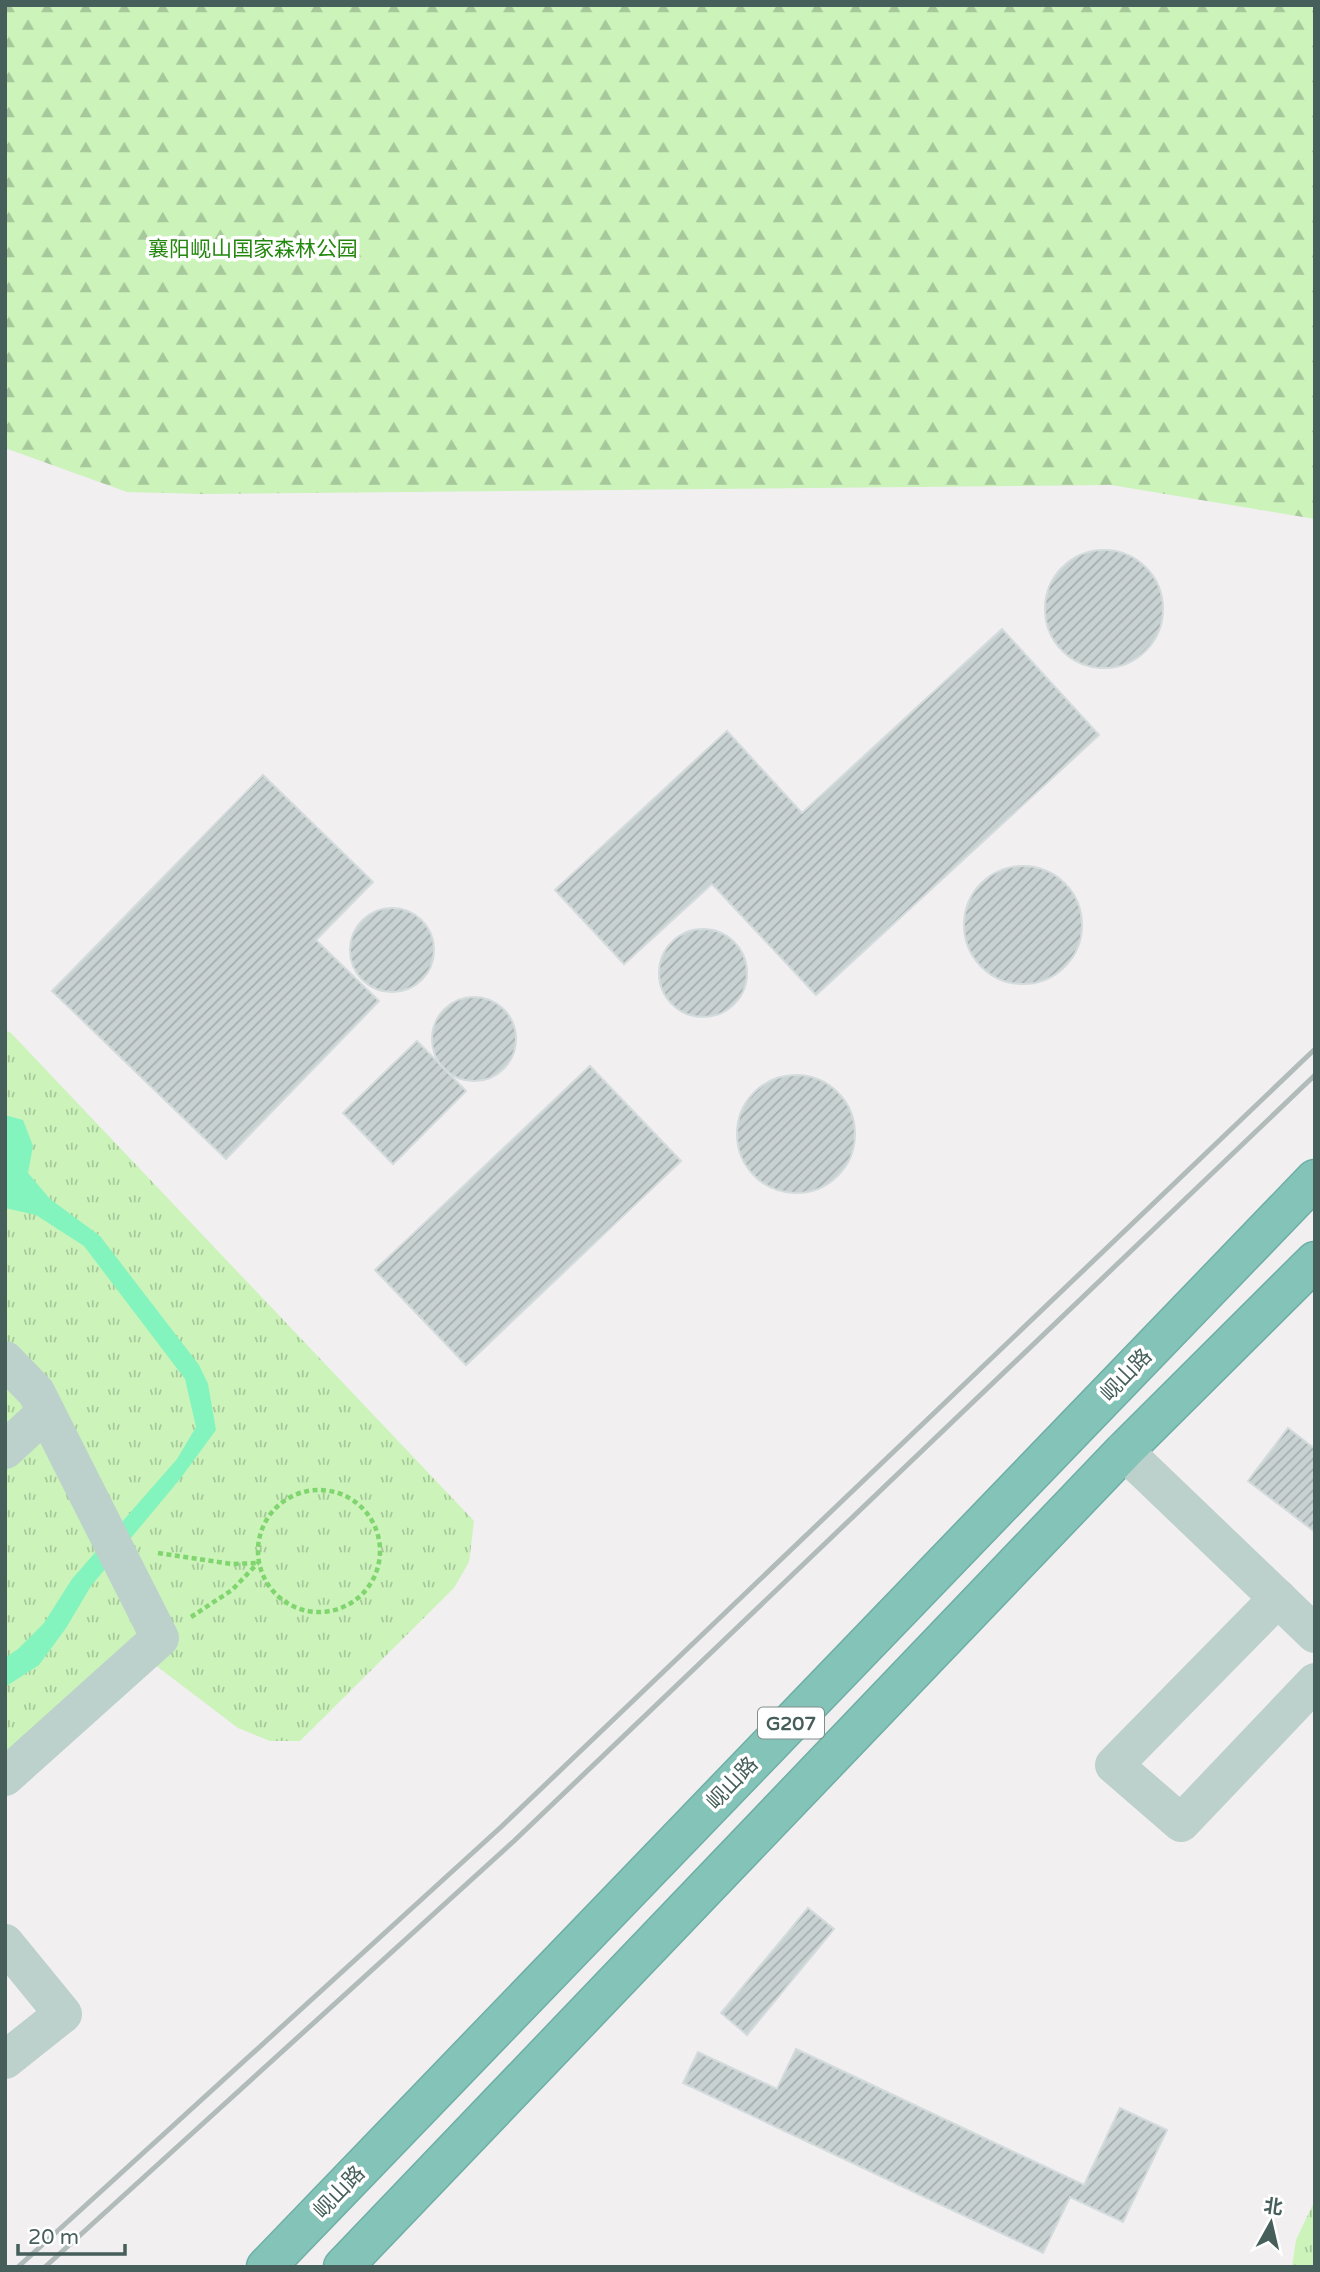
<svg xmlns="http://www.w3.org/2000/svg" width="1320" height="2272" viewBox="0 0 1320 2272" font-family="'Varela Round','Noto Sans SC',sans-serif">
	<defs>
		<pattern id="grass-tufts" width="24" height="20" patternUnits="userSpaceOnUse" patternTransform="scale(1.75)"><rect width="24" height="20" fill="#cbf3ba"/><path d="M3 7l-1-3M5 7V3M7 7l1-3M15 17l-1-3M17 17v-4M19 17l1-3" fill="none" stroke="#a7c89a"/></pattern>
		<pattern id="forest-firs" width="22" height="20" patternUnits="userSpaceOnUse" patternTransform="scale(1.75)"><rect width="22" height="20" fill="#cbf3ba"/><path d="M5 1l3.5 6h-7zM16 11l3.5 6h-7z" fill="#a7c89a"/></pattern>
		<pattern id="building-hatch" width="6" height="6" patternUnits="userSpaceOnUse" patternTransform="scale(1.75)"><rect width="6" height="6" fill="#c9d2d2"/><path d="M-1 1l2-2M0 6l6-6M5 7l2-2" fill="none" stroke="#a5aead"/></pattern>
	</defs>
	<rect width="100%" height="100%" fill="#f2eff1"/>
	<g fill="url(#grass-tufts)">
		<polygon points="5,1030 11,1033 474,1521 469,1562 454,1588 300,1741 270,1741 238,1728 142,1655 5,1777"/>
		<polygon points="1315,2200 1315,2267 1292,2267 1296,2240"/>
	</g>
	<polygon fill="url(#forest-firs)" points="5,5 1315,5 1315,519 1111,485 201,494 127,492 5,448"/>
	<polygon fill="#84f4bf" points="5,1115 23,1120 33,1146 28,1173 50,1199 100,1236 199,1365 208,1384 216,1430 180,1479 91,1586 66,1628 39,1665 5,1687 5,1658 18,1649 44,1623 72,1579 177,1459 196,1427 185,1379 84,1246 36,1215 5,1208"/>
	<g fill="url(#building-hatch)" stroke="#d3dbdc" stroke-width="2">
		<circle cx="1104" cy="609" r="59"/>
		<polygon points="1002,629 1099,735 816,995 712,884 624,964 555,890 727,731 802,813"/>
		<polygon points="263,775 373,882 316,940 379,1001 226,1159 52,991"/>
		<circle cx="1023" cy="925" r="59"/>
		<circle cx="392" cy="950" r="42"/>
		<circle cx="703" cy="973" r="44"/>
		<circle cx="474" cy="1039" r="42"/>
		<polygon points="417,1041 466,1091 393,1164 343,1113"/>
		<polygon points="590,1066 681,1161 466,1365 375,1270"/>
		<circle cx="796" cy="1134" r="59"/>
		<polygon points="1288,1428 1315,1449 1315,1532 1248,1481"/>
		<polygon points="808,1908 834,1929 747,2035 721,2013"/>
		<polygon points="796,2049 1084,2185 1120,2108 1167,2130 1123,2222 1070,2197 1043,2253 683,2083 698,2052 777,2089"/>
	</g>
	<g fill="none" stroke-linecap="round" stroke-linejoin="round">
		<g stroke="#6eafa5" stroke-width="41">
			<g id="highway">
				<polyline points="266,2267 1315,1179"/>
				<polyline points="343,2267 1124,1451 1315,1261"/>
			</g>
		</g>
		<g stroke="#80d56f" stroke-width="4.5" stroke-dasharray="5 3.5" stroke-linecap="butt">
			<circle cx="319" cy="1551" r="61"/>
			<polyline points="158,1553 232,1564 258,1563"/>
			<polyline points="191,1617 232,1590 258,1563"/>
		</g>
		<g stroke="#bcd0cc" stroke-width="38">
			<polyline points="5,1360 36,1392 160,1638 5,1777"/>
			<polyline points="5,1450 46,1412"/>
			<polyline points="1124,1451 1315,1634"/>
			<polyline points="1278,1598 1114,1765 1181,1823 1315,1682"/>
			<polyline points="5,1943 63,2014 5,2060"/>
		</g>
		<use href="#highway" stroke="#83c3b8" stroke-width="38"/>
		<g stroke="#b1bbba" stroke-width="5">
			<polyline points="18,2267 501,1827 1315,1049"/>
			<polyline points="45,2267 514,1841 1315,1075"/>
		</g>
	</g>
	<g text-anchor="middle" stroke-width="7" stroke-linejoin="round" paint-order="stroke">
		<rect fill="#fff" stroke="#7e8f8c" stroke-width="2" x="758" y="1707.5" width="66" height="31" rx="5"/>
		<g font-size="19" font-weight="bold" fill="#465f5a">
			<text x="791" y="1730">G207</text>
		</g>
		<g font-size="21" fill="#24880e" stroke="#fff">
			<text x="253" y="256">襄阳岘山国家森林公园</text>
		</g>
		<g font-size="21" fill="#465f5a" stroke="#fff">
			<text transform="translate(1126 1375) rotate(-46)" y="7">岘山路</text>
			<text transform="translate(732 1783) rotate(-46)" y="7">岘山路</text>
			<text transform="translate(339 2192) rotate(-46)" y="7">岘山路</text>
		</g>
	</g>
	<rect width="1320" height="2272" fill="none" stroke="#465f5a" stroke-width="14"/>
	<g transform="translate(1271 2223) rotate(8)" stroke="#ffffff" stroke-width="5" paint-order="stroke">
	<path d="M0-5L12 26L0 18L-12 26Z" fill="#465f5a"/>
	<text y="-10" font-size="19" font-weight="bold" text-anchor="middle" fill="#465f5a">北</text>
	</g>
	<path d="M18 2244v10h107v-10" fill="none" stroke="#465f5a" stroke-width="3.5"/>
	<text x="28" y="2244" font-size="21" fill="#465f5a" stroke="#ffffff" stroke-width="5" paint-order="stroke">20 m</text>
</svg>
